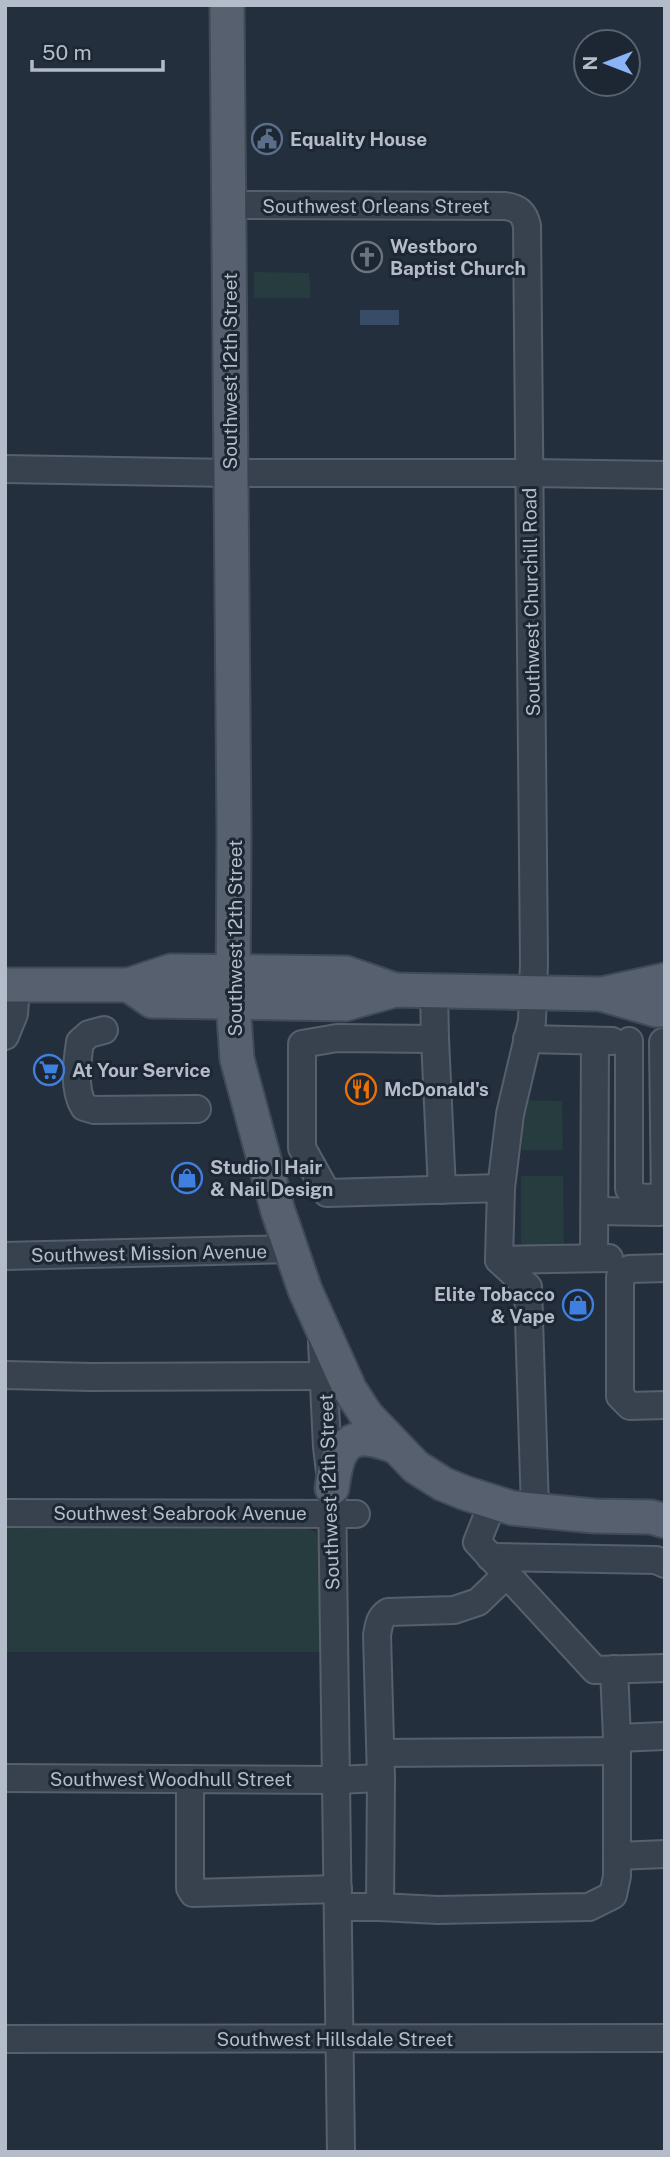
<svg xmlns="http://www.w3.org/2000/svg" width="670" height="2157" viewBox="0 0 670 2157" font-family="'Public Sans',sans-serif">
	<rect width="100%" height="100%" fill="#242f3e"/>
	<g fill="#263c3f">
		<polygon points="254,272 309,273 311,298 254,298"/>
		<polygon points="523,1100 562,1101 563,1150 522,1150"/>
		<polygon points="521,1176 563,1176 564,1251 521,1250"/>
		<polygon points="5,1527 307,1529 316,1532 318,1542 321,1652 5,1652"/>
	</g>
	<rect fill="#394c67" x="360" y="310" width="39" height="15"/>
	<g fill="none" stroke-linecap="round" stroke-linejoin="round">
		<g stroke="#565f6c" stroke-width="30">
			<g id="minor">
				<path d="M229,205L505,206C518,208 524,212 527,226L534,963L532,1021L510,1114L501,1188"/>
				<polyline points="5,469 231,473 530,473 665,475"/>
				<polyline points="434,991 435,1039 442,1190"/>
				<path d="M104,1030L89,1034L80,1042C77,1062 73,1089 84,1107L94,1110L197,1109"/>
				<polyline points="5,1036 14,1014 16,985"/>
				<polyline points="435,1039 337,1038 302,1044 302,1148 327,1193 501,1188 499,1260 528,1287 535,1510"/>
				<polyline points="527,1039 612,1041"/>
				<path d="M629,1041V1189C638,1201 650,1198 665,1196"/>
				<polyline points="663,1042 665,1205"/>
				<polyline points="595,1211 659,1212"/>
				<polyline points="5,1256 292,1249"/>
				<polyline points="594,1258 595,1041"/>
				<polyline points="499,1260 609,1258"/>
				<polyline points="665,1268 629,1269 620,1277 620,1396 630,1406 665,1405"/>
				<polyline points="322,1342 327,1447 332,1488 341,2152"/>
				<polyline points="5,1375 91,1377 325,1376"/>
				<polyline points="493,1502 477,1542 595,1670 665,1668"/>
				<polyline points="5,1513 356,1514"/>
				<polyline points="490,1557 656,1560 665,1564"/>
				<polyline points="614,1669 617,1738 665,1736"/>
				<polyline points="617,1738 617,1856"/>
				<polyline points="381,1753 617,1751"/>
				<path d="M5,1778L336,1780L381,1778L377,1635C379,1625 379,1618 388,1612L454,1610L478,1602L507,1574"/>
				<polyline points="190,1779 190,1888 193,1893 338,1889"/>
				<polyline points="338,1907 380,1907 381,1778"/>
				<polyline points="380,1907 438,1910 589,1907 613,1895 617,1876 617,1856 665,1854"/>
				<polyline points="5,2039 665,2038"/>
			</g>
		</g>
		<g stroke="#414a57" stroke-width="37">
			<g id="major">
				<polyline points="227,5 234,834 233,1003 237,1059 278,1211 305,1290 350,1390 367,1416 416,1467 443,1484 465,1493 512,1508 594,1516 651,1517 665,1521"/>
				<polyline points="5,985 129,985 171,971 273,972 346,973 395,990"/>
				<polyline points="129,985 152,1001 345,1004 395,990 602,994 665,980"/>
				<polyline points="604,995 656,1010 665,1010"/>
				<path d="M332,1488C338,1443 349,1429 394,1446"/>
			</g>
		</g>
		<use href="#minor" stroke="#38414e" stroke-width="26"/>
		<use href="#major" stroke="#56606e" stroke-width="33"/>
	</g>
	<defs>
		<g id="civic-ring" transform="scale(1.575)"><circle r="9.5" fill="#1d2633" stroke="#5c6f8a" stroke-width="1.5"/><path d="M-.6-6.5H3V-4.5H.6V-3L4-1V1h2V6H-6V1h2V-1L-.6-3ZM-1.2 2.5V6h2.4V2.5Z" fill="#5c6f8a"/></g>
		<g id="church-ring" transform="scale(1.575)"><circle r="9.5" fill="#1d2633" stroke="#6b7280" stroke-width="1.5"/><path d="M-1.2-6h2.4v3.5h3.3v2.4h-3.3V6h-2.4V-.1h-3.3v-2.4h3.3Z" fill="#6b7280"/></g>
		<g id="supermarket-ring" transform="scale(1.575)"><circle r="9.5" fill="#1d2633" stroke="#3f7fe0" stroke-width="1.5"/><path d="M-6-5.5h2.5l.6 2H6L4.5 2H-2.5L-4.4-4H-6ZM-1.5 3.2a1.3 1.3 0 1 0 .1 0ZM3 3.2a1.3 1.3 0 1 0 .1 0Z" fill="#3f7fe0"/></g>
		<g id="restaurant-ring" transform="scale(1.575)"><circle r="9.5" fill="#1d2633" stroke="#e8710a" stroke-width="1.5"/><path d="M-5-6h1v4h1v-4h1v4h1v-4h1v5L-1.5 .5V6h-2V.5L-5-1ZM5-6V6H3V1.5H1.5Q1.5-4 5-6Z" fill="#e8710a"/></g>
		<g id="shop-ring" transform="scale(1.575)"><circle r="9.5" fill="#1d2633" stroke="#3f7fe0" stroke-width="1.5"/><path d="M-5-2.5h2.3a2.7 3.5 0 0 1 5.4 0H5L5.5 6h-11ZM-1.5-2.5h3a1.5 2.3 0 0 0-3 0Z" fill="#3f7fe0"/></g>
	</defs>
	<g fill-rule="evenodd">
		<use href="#civic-ring" x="267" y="139"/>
		<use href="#church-ring" x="367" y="257"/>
		<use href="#supermarket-ring" x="49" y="1070"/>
		<use href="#restaurant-ring" x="361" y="1089"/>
		<use href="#shop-ring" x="187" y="1178"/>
		<use href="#shop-ring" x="578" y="1305"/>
	</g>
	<g text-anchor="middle" stroke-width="6" stroke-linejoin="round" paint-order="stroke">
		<g font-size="19" font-weight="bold" fill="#b4bcc9" stroke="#1d2633" text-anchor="start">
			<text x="290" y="146">Equality House</text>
			<text x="390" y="253">Westboro<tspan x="390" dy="22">Baptist Church</tspan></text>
			<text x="72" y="1077">At Your Service</text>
			<text x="384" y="1096">McDonald's</text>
			<text x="210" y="1174">Studio I Hair<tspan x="210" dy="22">&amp; Nail Design</tspan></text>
			<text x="555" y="1301" text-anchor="end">Elite Tobacco<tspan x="555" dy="22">&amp; Vape</tspan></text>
		</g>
		<g font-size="19" fill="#b4bcc9" stroke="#1d2633">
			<text x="376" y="213">Southwest Orleans Street</text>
			<text transform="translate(230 371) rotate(-90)" y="7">Southwest 12th Street</text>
			<text transform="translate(531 602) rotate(-91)" y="7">Southwest Churchill Road</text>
			<text transform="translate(235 938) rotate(-90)" y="7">Southwest 12th Street</text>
			<text transform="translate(149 1253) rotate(-1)" y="7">Southwest Mission Avenue</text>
			<text transform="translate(329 1492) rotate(-92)" y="7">Southwest 12th Street</text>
			<text x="180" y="1520">Southwest Seabrook Avenue</text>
			<text x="171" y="1786">Southwest Woodhull Street</text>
			<text x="335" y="2046">Southwest Hillsdale Street</text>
		</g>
	</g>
	<rect width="670" height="2157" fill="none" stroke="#b4bcc9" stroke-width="14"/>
	<g transform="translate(607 63) rotate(270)"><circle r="33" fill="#1d2633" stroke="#59626f" stroke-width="2"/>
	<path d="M0-5L12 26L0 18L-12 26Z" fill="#8ab4f8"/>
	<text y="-10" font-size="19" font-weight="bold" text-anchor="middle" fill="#b4bcc9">N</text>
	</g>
	<path d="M32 60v10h131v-10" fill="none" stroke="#b4bcc9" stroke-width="3.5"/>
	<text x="42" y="60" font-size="21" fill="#b4bcc9" stroke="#1d2633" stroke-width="5" paint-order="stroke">50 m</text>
</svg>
